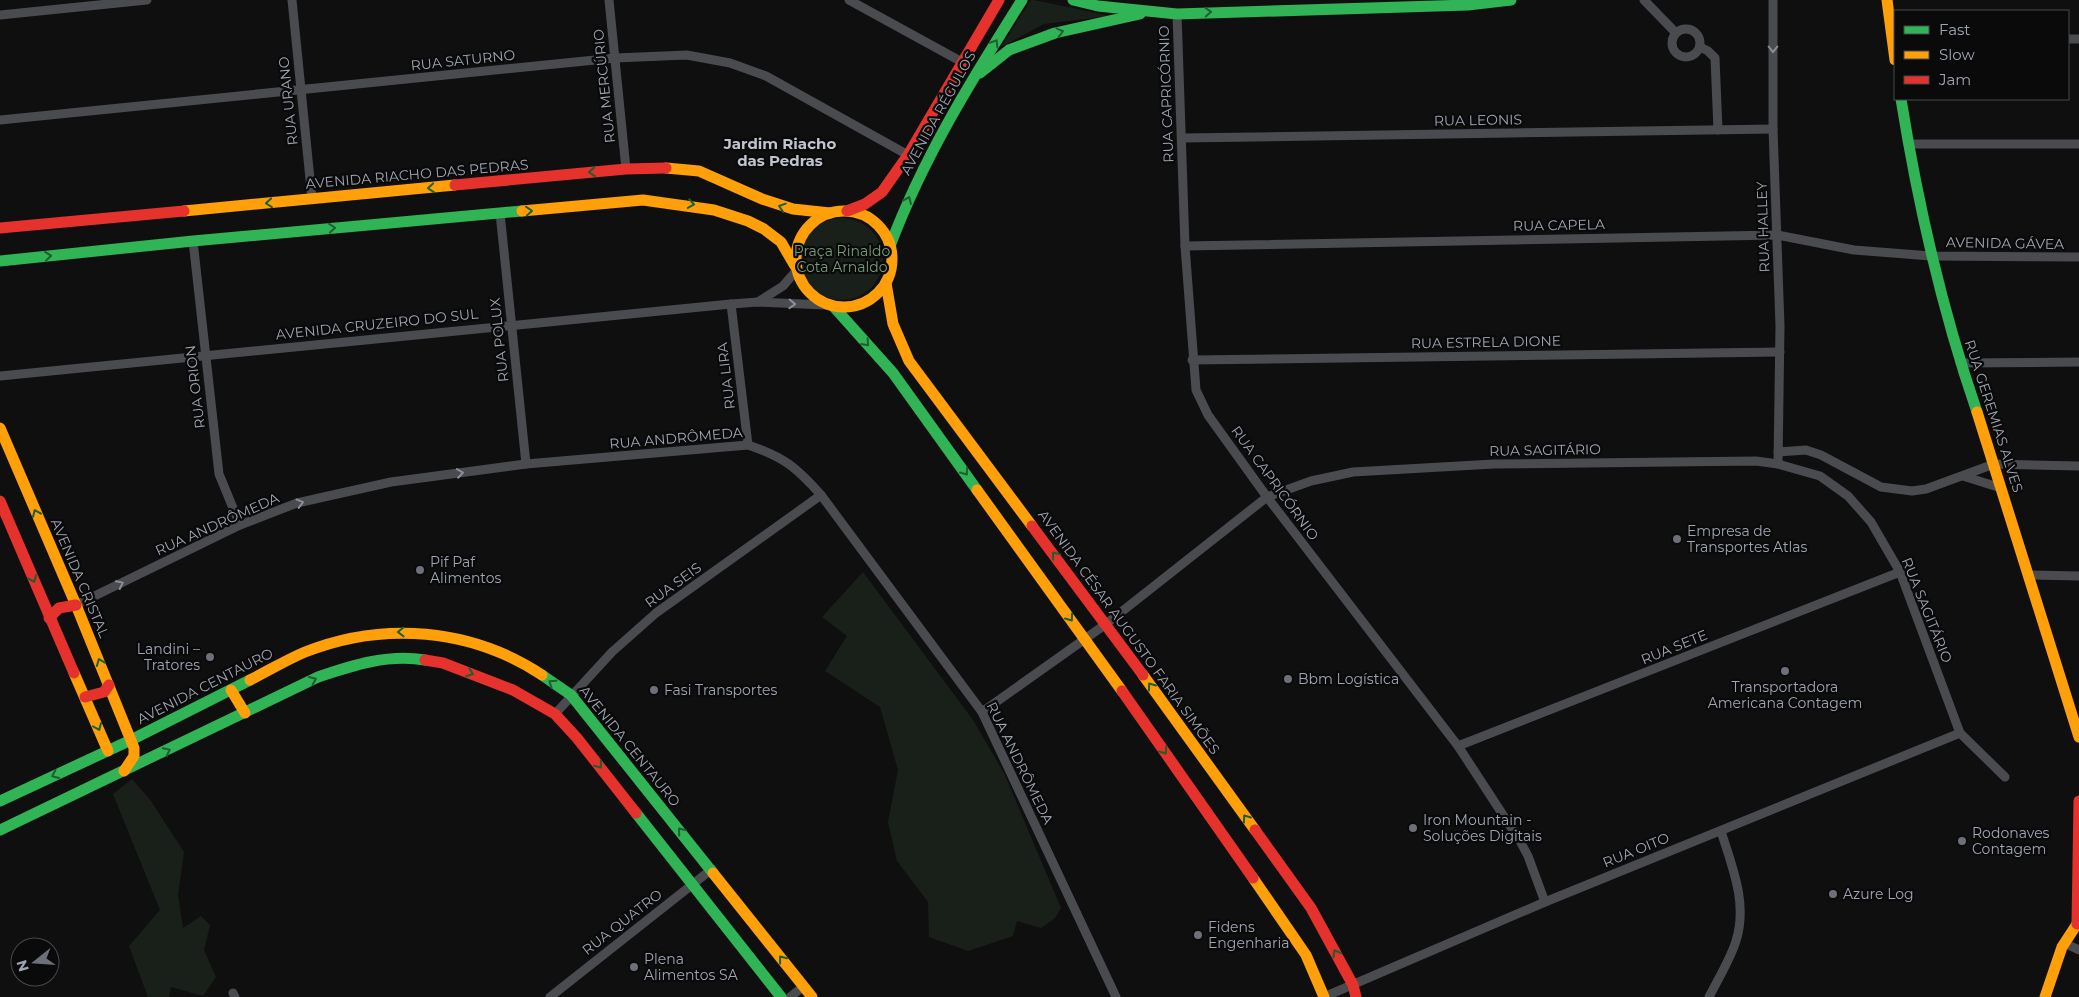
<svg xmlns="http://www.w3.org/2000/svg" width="2079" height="997" viewBox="0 0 2079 997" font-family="Montserrat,sans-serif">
	<rect width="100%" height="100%" fill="#0f0f10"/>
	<g fill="#19201a">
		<polygon points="1031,0 1034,0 1110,16 1044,24 1001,47"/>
		<circle cx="842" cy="259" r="41"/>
		<polygon points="863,572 973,720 1004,773 1061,908 1055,918 1041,928 1017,921 1013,936 968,951 929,937 928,902 897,861 888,822 898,770 880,707 825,671 847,636 822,617"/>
		<polygon points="132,779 151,801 184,852 178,895 183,928 201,916 210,925 204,950 216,977 203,996 171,987 169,997 148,997 129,946 160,910 113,794"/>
	</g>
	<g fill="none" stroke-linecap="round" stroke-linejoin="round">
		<g stroke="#4a4b4f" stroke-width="9">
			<polyline points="292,0 312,199"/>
			<polyline points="609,0 626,169"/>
			<polyline points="849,0 962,62"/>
			<polyline points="1644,0 1676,33"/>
			<polyline points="1773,0 1773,129 1780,326 1778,464"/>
			<polyline points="1177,14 1185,246 1196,390 1208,415 1267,497 1458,746 1520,841 1528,856 1545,902"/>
			<polyline points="0,15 147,0"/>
			<circle cx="1686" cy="43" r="14"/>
			<polyline points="2068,39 2079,39"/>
			<polyline points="1700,47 1708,51 1715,58 1718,130"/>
			<polyline points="0,120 615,58 687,55 730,63 766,76 908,155"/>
			<polyline points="1182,138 1773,129"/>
			<polyline points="1908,144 2079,144"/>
			<polyline points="500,213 526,464"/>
			<polyline points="193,241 219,474 240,525"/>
			<polyline points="1185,246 1777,235 1854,250 1931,256 2079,257"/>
			<polyline points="758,302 783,286 796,271"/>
			<polyline points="731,304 748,445"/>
			<polyline points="1192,360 1780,352"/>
			<polyline points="1960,363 2079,362"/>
			<path d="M0,376C244,354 487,326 731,304L758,302L826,305"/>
			<polyline points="1778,452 1806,450 1821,455 1881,487 1912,491 1926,489 1994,464 2079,466"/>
			<polyline points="1963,476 2001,488"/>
			<polyline points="2029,575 2079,576"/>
			<path d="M76,605L240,525L297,503L391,482L526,464L748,445C784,457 796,467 821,495L982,712L1116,997"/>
			<polyline points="982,712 1106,624 1267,497 1311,481 1353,472 1494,464 1756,461 1778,464 1820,476 1848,496 1871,522 1900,572 1960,733 2005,777"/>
			<polyline points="555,714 612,652 656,613 821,495"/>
			<polyline points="1458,746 1900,572"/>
			<polyline points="2064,943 2079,950"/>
			<polyline points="233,993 235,997"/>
			<polyline points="550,997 712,869"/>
			<polyline points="790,997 804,986"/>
			<polyline points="1324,997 1545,902 1960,733"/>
			<path d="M1709,997C1718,979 1730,960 1736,941C1748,903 1732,867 1721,831"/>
		</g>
		<g stroke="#30b455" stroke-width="11">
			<polyline points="1073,0 1098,6 1177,14 1468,5 1511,0"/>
			<polyline points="980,73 1009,50 1055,33 1140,14"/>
			<path d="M1901,99C1918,205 1942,310 1977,412"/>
			<path d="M890,246C923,158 972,79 1022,0"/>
			<polyline points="0,261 193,241 522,211"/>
			<polyline points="834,307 893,373 977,490"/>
			<polyline points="542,675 571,695 713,873"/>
			<polyline points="0,801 131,740 250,680"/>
			<polyline points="636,813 781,997"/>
			<path d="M0,830L318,677C353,665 388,654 425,660"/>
		</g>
		<g stroke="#ff9f0a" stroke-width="11">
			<polyline points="1887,0 1895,60"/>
			<polyline points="666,168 699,171 762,199 793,209 830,213"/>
			<circle cx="844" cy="259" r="48"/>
			<polyline points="184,211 455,185"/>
			<polyline points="522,211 643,200 714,210 748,221 764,229 781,242 795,266"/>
			<polyline points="886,283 893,324 909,361 1032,526"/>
			<polyline points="1977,412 2079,737"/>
			<polyline points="0,428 76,605 134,748 134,756 124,771"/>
			<polyline points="977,490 1122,691"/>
			<polyline points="74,673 108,751"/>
			<polyline points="1143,675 1255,830"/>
			<path d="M250,680C268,671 286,660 305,652C383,621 471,628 542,675"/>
			<polyline points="231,690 245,713"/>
			<polyline points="713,873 812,997"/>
			<polyline points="1253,878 1306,955 1324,997"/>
			<polyline points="2045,997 2062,947 2079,921"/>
		</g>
		<g stroke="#e5322d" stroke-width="11">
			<polyline points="455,185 626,169 666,168"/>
			<polyline points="847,211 865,204 882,192 908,155 999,0"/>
			<polyline points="0,228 184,211"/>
			<polyline points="0,501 74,673"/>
			<polyline points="1032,526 1143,675"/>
			<polyline points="49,618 59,608 76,605"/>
			<polyline points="425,660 443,663 513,690 555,714 577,738 636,813"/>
			<polyline points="1122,691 1253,878"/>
			<polyline points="85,697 104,692 109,685"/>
			<polyline points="1255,830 1311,908 1353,985 1356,997"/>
			<polyline points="2077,924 2079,801"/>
		</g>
	</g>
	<defs><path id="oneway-chevron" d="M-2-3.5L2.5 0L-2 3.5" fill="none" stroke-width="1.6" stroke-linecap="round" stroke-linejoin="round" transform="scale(1.25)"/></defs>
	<g stroke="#1d5f30">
		<use href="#oneway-chevron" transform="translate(1208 12) rotate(-3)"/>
		<use href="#oneway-chevron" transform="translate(1060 32) rotate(-14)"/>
		<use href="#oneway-chevron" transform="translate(995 43) rotate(-58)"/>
		<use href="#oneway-chevron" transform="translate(592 172) rotate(175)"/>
		<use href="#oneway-chevron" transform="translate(431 188) rotate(175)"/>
		<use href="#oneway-chevron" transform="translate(908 200) rotate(-66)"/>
		<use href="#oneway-chevron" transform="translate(269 203) rotate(175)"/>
		<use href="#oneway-chevron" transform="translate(691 204) rotate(9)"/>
		<use href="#oneway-chevron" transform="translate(782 207) rotate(-162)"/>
		<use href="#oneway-chevron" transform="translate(529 211) rotate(-5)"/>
		<use href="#oneway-chevron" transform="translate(332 228) rotate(-5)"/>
		<use href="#oneway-chevron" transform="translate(48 256) rotate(-6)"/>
		<use href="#oneway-chevron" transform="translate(866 343) rotate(48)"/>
		<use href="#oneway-chevron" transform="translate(965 472) rotate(54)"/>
		<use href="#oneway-chevron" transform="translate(36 513) rotate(-113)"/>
		<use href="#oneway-chevron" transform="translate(1055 555) rotate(-127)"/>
		<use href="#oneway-chevron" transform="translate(33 579) rotate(67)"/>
		<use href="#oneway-chevron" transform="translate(1070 618) rotate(54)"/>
		<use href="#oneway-chevron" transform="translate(401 632) rotate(179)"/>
		<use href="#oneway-chevron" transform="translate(100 662) rotate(-112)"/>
		<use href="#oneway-chevron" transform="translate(470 673) rotate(20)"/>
		<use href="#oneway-chevron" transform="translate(313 680) rotate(-25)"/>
		<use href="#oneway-chevron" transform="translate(552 683) rotate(-146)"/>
		<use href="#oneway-chevron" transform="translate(1151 686) rotate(-126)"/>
		<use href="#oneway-chevron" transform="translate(98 727) rotate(67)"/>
		<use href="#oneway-chevron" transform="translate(167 751) rotate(-26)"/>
		<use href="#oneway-chevron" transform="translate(1164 751) rotate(55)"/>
		<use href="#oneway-chevron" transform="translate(599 765) rotate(52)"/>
		<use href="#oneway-chevron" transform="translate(55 775) rotate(155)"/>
		<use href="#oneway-chevron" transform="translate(1246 818) rotate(-126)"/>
		<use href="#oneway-chevron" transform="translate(681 831) rotate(-129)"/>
		<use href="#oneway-chevron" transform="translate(1336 953) rotate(-119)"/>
		<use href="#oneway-chevron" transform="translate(782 959) rotate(-128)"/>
	</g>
	<g stroke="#8a8e99">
		<use href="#oneway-chevron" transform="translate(1773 49) rotate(90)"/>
		<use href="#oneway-chevron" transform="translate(792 304) rotate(2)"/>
		<use href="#oneway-chevron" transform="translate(460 473) rotate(-8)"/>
		<use href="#oneway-chevron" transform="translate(300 503) rotate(-15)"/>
		<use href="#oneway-chevron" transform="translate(120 584) rotate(-26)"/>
	</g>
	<g fill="#6d7079" stroke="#0a0a0b" stroke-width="2">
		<circle cx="1677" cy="539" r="5"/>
		<circle cx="420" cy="570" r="5"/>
		<circle cx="210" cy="657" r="5"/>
		<circle cx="1785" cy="671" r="5"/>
		<circle cx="1288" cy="679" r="5"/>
		<circle cx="654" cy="690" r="5"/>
		<circle cx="1413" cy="828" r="5"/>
		<circle cx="1962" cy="841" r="5"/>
		<circle cx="1833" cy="894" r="5"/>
		<circle cx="1198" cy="935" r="5"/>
		<circle cx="634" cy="967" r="5"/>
	</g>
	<g text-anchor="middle" stroke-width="4.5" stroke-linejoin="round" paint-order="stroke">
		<g font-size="14" fill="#a0a5b2" stroke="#0a0a0b">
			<text transform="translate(463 60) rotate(-6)" y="5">RUA SATURNO</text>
			<text transform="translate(604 86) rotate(-96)" y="5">RUA MERCÚRIO</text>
			<text transform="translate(1166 94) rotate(-92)" y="5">RUA CAPRICÓRNIO</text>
			<text transform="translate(288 101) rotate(-96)" y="5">RUA URANO</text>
			<text transform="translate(938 113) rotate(-61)" y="5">AVENIDA RÉGULOS</text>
			<text transform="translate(1478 120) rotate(-1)" y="5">RUA LEONIS</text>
			<text transform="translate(417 174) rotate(-5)" y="5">AVENIDA RIACHO DAS PEDRAS</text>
			<text transform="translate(1559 225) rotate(-1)" y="5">RUA CAPELA</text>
			<text transform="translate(1763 227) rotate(-92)" y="5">RUA HALLEY</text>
			<text transform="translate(2005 243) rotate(1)" y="5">AVENIDA GÁVEA</text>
			<text transform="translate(377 324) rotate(-6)" y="5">AVENIDA CRUZEIRO DO SUL</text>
			<text transform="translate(499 340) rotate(-96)" y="5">RUA POLUX</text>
			<text transform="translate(1486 342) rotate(-1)" y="5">RUA ESTRELA DIONE</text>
			<text transform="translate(726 376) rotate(-97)" y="5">RUA LIRA</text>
			<text transform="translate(195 387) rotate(-97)" y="5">RUA ORION</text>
			<text transform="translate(1994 416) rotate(72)" y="5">RUA GEREMIAS ALVES</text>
			<text transform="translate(676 438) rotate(-5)" y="5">RUA ANDRÔMEDA</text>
			<text transform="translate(1545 450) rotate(-1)" y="5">RUA SAGITÁRIO</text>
			<text transform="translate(1275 483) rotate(54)" y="5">RUA CAPRICÓRNIO</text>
			<text transform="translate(217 524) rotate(-24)" y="5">RUA ANDRÔMEDA</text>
			<text transform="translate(80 578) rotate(67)" y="5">AVENIDA CRISTAL</text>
			<text transform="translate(673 585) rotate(-36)" y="5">RUA SEIS</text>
			<text transform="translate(1927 610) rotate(68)" y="5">RUA SAGITÁRIO</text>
			<text transform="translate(1129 632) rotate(54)" y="5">AVENIDA CÉSAR AUGUSTO FARIA SIMÕES</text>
			<text transform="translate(1674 647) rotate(-22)" y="5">RUA SETE</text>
			<text transform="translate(205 686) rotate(-27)" y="5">AVENIDA CENTAURO</text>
			<text transform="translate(630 746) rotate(51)" y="5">AVENIDA CENTAURO</text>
			<text transform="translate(1020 763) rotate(64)" y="5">RUA ANDRÔMEDA</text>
			<text transform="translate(1636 850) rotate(-22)" y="5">RUA OITO</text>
			<text transform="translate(622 922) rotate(-38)" y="5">RUA QUATRO</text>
		</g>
		<g font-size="14" fill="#769d78" stroke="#0a0a0b">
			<text x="842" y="256">Praça Rinaldo<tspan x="842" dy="16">Cota Arnaldo</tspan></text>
		</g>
		<g font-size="14" fill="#a0a5b2" stroke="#0a0a0b" text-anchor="start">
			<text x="1687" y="536">Empresa de<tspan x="1687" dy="16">Transportes Atlas</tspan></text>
			<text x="430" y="567">Pif Paf<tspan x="430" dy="16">Alimentos</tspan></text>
			<text x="200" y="654" text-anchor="end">Landini –<tspan x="200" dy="16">Tratores</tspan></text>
			<text x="1298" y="684">Bbm Logística</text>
			<text x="1785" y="692" text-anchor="middle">Transportadora<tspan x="1785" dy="16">Americana Contagem</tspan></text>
			<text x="664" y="695">Fasi Transportes</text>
			<text x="1423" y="825">Iron Mountain -<tspan x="1423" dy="16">Soluções Digitais</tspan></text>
			<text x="1972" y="838">Rodonaves<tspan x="1972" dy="16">Contagem</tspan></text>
			<text x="1843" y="899">Azure Log</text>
			<text x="1208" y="932">Fidens<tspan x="1208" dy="16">Engenharia</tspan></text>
			<text x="644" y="964">Plena<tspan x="644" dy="16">Alimentos SA</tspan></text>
		</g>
		<g font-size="15" font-weight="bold" fill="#c1c4ce" stroke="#0a0a0b">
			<text x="780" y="149">Jardim Riacho<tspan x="780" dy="17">das Pedras</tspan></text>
		</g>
	</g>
	<rect x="1894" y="10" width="175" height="90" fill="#0a0a0b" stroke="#46484e"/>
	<rect x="1904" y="26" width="25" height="8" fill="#30b455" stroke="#46484e"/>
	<text x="1939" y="35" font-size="15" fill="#a0a5b2">Fast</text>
	<rect x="1904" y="51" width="25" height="8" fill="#ff9f0a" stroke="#46484e"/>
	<text x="1939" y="60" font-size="15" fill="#a0a5b2">Slow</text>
	<rect x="1904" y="76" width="25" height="8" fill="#e5322d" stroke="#46484e"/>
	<text x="1939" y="85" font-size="15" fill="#a0a5b2">Jam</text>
	<g transform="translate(35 962) rotate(253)"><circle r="24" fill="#0a0a0b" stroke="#46484e"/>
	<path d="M0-4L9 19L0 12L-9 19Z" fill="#6d7079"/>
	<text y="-8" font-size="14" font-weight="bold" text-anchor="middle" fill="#a0a5b2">N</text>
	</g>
</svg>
